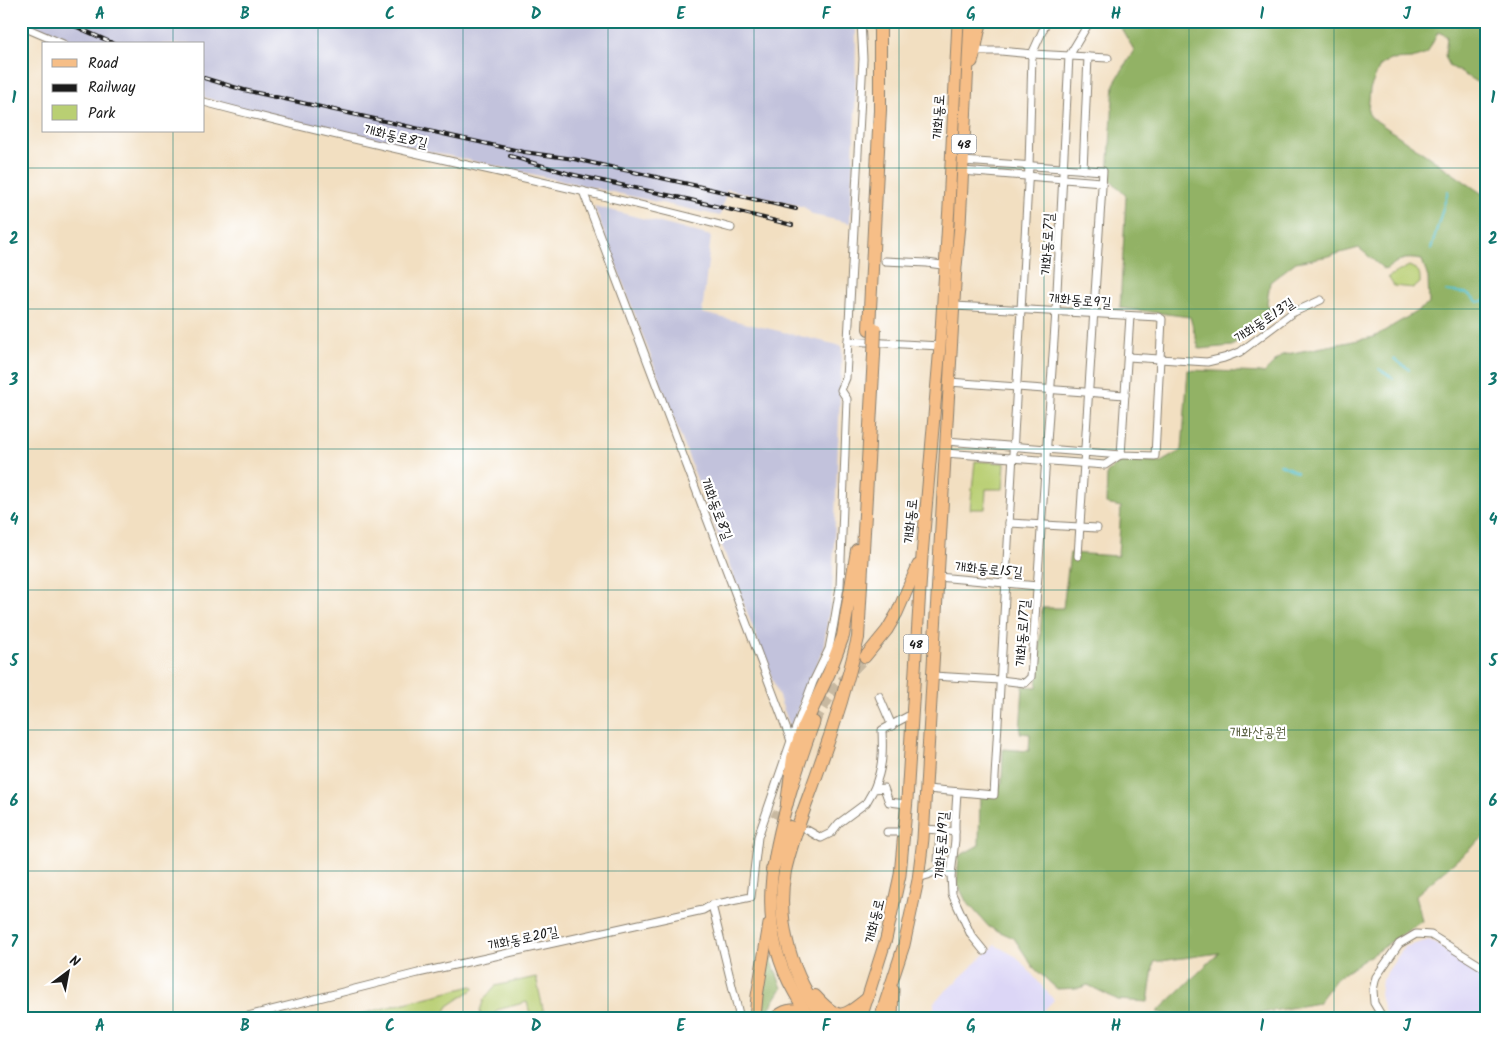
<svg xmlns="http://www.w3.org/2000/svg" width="1507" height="1039" viewBox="0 0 1507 1039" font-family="Kalam,'Poor Story',sans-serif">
	<rect width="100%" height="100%" fill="#fff"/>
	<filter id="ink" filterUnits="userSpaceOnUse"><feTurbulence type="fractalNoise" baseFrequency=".02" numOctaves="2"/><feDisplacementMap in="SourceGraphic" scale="10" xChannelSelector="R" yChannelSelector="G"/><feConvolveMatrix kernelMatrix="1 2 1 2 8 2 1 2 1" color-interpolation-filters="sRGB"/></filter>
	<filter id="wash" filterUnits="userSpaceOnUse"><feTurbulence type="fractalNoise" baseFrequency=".0096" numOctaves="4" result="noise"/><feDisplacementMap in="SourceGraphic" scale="20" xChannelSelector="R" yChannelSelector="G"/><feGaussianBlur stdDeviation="1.12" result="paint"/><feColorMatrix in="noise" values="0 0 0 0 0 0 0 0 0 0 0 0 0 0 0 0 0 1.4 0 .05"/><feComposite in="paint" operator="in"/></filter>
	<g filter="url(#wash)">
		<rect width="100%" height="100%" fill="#f2dfc1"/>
		<g fill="#dcd6f6">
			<polygon points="1429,940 1486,975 1486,1018 1387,1018 1386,1017 1380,995 1382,980 1404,947"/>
			<polygon points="995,945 1017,957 1054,1000 1036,1018 945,1018 934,1009 934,1002"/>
		</g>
		<g fill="#c2c2dc">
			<polygon points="23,21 856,21 855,115 850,223 813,215 804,207 727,189 720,216 252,112 204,97 204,44 74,44"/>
			<polygon points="594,206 711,236 702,313 842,346 832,593 823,650 802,697 791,729"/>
		</g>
		<g fill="#b9cf73" stroke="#6a7648">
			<path d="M1409,266C1420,271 1420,271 1420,283L1414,288L1394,286L1388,277Z"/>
			<polygon points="975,461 1005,463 1003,489 986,489 985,509 970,509"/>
			<polygon points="536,977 545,1018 531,1018 527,1002 497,1010 492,1018 481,1018 480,1010 484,999 495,986"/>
			<polygon points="472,986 475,988 448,1006 441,1018 345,1018"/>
		</g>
		<g fill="#92b265" stroke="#576740">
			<path d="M1119,21H1486V100L1478,83L1450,66L1445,57L1447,36L1438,32L1427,54L1412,59L1390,60L1380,66L1370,89L1368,112L1371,117L1484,195L1486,198V835L1416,895L1422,921L1337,978L1318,1003L1233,1018H1180L1177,1016L1157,1012L1219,953L1154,962L1148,1002L1118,1000L1088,985L1079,988L1057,989L1033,967L1014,938L989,927L966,901L957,883L959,856L979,845L980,796L994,794L1002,782L1003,749L1029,751L1030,734L1020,733L1023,686L1037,687L1042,608H1063L1070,553L1118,556L1121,507L1106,504L1107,472L1125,459L1161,462L1182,450L1188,370L1264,373L1282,355L1374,337L1429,304L1428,278L1422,260C1402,257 1401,259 1385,270L1359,248L1329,256L1296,262L1270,282L1267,303L1273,317L1232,346L1199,349L1190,317L1120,308L1126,196L1108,177L1114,84L1134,50L1118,23Z"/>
			<polygon points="770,956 782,988 769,1009 766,1018 761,1018 763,993"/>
		</g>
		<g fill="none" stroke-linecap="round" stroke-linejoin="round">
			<g stroke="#57c2d1" stroke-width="2">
				<polyline points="1431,249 1448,191"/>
				<polyline points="1446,291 1466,293 1478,302 1486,300"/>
				<polyline points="1394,359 1409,369"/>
				<polyline points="1379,369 1393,378"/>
				<polyline points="1280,464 1297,472"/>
			</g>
		</g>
	</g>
	<g filter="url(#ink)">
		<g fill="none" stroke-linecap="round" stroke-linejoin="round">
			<polyline stroke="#c7b8a0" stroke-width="7" stroke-dasharray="7 3.5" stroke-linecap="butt" points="772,813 787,820"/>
			<polyline stroke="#c7b8a0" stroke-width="11" stroke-dasharray="11 5.5" stroke-linecap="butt" points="814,722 832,692 865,657"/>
			<g stroke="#877e6e" stroke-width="9">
				<g id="minor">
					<polyline points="21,26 63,44"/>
					<polyline points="976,51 1001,51 1032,54 1108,58"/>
					<path d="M204,102C378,149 556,181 731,228"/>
					<polyline points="963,161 1103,171 1078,556"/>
					<polyline points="1083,170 1088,57"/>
					<polyline points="962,171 1102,182"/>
					<polyline points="885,261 927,263 949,266"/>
					<polyline points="848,341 940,346"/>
					<polyline points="1128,357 1207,362 1224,358 1240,352 1292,313 1321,300"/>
					<polyline points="949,382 1125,395"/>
					<polyline points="946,441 1121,455 1155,456 1162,319 1158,317 954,306"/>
					<polyline points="945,453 1105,465 1120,455"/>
					<polyline points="1121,455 1130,316"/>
					<polyline points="1009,523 1097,528"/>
					<polyline points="938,577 1038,586"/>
					<polyline points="933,676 1000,680 1025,683 1031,677 1056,311 1069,56 1090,21"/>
					<polyline points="879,696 892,726"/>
					<polyline points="791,741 813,682 829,649 834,623 840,587 847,399 841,390 846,378 863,59 861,21"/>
					<path d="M874,789C883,766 883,754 882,730L912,714"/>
					<polyline points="927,789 994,795 1029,166 1032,54 1047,21"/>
					<polyline points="957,792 955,823 955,840 951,875 952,894 971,935 984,951"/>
					<polyline points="924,829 940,830 938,862 941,868 951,875"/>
					<polyline points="807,830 821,838 831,833 839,823 866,803 874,789 884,788 889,802 906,804"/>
					<polyline points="940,830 955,832"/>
					<polyline points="887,832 904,832"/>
					<polyline points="918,878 928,875 941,868"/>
					<polyline points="712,905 740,1018"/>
					<polyline points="240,1018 418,973 703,910 712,905 751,897 758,837 791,741 583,191"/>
					<polyline points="1383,1018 1374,1003 1373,990 1376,977 1399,944 1416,934 1431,935 1486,969"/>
				</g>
			</g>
			<g stroke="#877e6e" stroke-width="13">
				<g id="primary">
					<path d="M972,62C977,48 977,35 982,21"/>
					<polyline points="865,657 887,630 897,613 918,565"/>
					<polyline points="755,1018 757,996 769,924"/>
					<path d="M775,1018C784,1010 791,1009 804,1010"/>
					<path d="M810,1018C804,1010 799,1001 794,992C756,926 771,856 792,787C799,765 806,743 814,722"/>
					<polyline points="861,1018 886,939 900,875 907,800 922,556 940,346 949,206 958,21"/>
					<polyline points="880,1018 904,945 918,880 923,839 956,267 960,225 970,21"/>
					<polyline points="892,1018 893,990"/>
				</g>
			</g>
			<g stroke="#877e6e" stroke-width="14">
				<g id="motorway">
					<polyline points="869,329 880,110 880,21"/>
					<polyline points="787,803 793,758 802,731 829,673 843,636 857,550"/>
					<polyline points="772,870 790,827"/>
					<path d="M815,996C838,1021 842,1019 867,999"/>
					<path d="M824,1018C792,978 775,922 785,871C793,834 809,798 821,762C836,721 848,680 858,638L874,355"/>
				</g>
			</g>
			<use href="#minor" stroke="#fff" stroke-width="7"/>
			<use href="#primary" stroke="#f6be87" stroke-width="11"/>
			<use href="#motorway" stroke="#f6be87" stroke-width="12"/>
			<g stroke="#1c1c1c" stroke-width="4">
				<g id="rail">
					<polyline points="63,21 115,44"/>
					<polyline points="204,78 244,90 524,152 574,159 693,185 796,209"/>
					<polyline points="510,156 570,174 691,200 792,225"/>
				</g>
			</g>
			<use href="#rail" stroke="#fff" stroke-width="2" stroke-dasharray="5.5" stroke-linecap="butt"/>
			<g stroke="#877e6e" stroke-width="14" stroke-linecap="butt">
				<polyline id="motorway-bridge" points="874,355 875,329"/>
			</g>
			<use href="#motorway-bridge" stroke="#f6be87" stroke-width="12"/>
		</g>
	</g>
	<path fill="none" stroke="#0f766e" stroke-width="1" stroke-opacity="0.55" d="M173,21V44M318,21V1018M463,21V1018M608,21V1018M754,21V1018M899,21V1018M1044,21V1018M1189,21V1018M1334,21V1018M173,131V1018M21,168H1486M21,309H1486M21,449H1486M21,590H1486M21,730H1486M21,871H1486"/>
	<g text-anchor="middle" stroke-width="4.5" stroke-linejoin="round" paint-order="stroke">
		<g fill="#fff" stroke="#606060" stroke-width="1">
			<rect x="951.5" y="134.5" width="25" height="19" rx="4"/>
			<rect x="903.5" y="634.5" width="25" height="19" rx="4"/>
		</g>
		<g font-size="12" font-weight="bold" fill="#1c1c1c">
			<text x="964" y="148">48</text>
			<text x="916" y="648">48</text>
		</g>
		<g font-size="14" fill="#1c1c1c" stroke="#fff">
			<text transform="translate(938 117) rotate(-87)" y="5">개화동로</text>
			<text transform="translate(396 136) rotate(13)" y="5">개화동로8길</text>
			<text transform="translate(1047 244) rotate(-87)" y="5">개화동로7길</text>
			<text transform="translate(1080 300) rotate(4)" y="5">개화동로9길</text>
			<text transform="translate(1264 320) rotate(-34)" y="5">개화동로13길</text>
			<text transform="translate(717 509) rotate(69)" y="5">개화동로8길</text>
			<text transform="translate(910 521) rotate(-85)" y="5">개화동로</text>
			<text transform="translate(989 569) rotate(5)" y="5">개화동로15길</text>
			<text transform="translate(1022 633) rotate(-86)" y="5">개화동로17길</text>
			<text transform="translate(941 845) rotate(-86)" y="5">개화동로19길</text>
			<text transform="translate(874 921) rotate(-77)" y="5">개화동로</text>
			<text transform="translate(523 938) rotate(-12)" y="5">개화동로20길</text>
		</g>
		<g font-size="14" fill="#535b3a" stroke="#fff">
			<text x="1258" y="737">개화산공원</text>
		</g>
	</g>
	<rect width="1507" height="1039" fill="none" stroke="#fff" stroke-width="55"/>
	<rect x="42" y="42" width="162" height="90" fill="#ffffff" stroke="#a4a4a4"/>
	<rect x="52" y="59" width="25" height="8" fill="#f6be87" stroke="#a4a4a4"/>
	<text x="88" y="68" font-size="15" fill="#1c1c1c">Road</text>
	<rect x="52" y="84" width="25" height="8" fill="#1c1c1c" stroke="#a4a4a4"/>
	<text x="88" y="92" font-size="15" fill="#1c1c1c">Railway</text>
	<rect x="52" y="105" width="25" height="15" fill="#b9cf73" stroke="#a4a4a4"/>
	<text x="88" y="118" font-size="15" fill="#1c1c1c">Park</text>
	<g transform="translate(68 972) rotate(32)" stroke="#ffffff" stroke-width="4" paint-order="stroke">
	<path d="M0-4L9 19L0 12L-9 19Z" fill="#1c1c1c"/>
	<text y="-8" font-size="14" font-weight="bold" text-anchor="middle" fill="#1c1c1c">N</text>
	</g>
	<rect x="28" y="28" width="1452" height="984" fill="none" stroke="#0f766e" stroke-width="2"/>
	<g font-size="16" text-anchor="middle" font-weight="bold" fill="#0f766e">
		<text x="100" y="19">A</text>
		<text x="245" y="19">B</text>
		<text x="390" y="19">C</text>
		<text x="536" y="19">D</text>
		<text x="681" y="19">E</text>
		<text x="826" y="19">F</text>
		<text x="971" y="19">G</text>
		<text x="1116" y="19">H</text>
		<text x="1262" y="19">I</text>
		<text x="1407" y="19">J</text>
		<text x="14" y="103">1</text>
		<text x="1493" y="103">1</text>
		<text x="14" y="244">2</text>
		<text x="1493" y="244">2</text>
		<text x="14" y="385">3</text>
		<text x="1493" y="385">3</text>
		<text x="14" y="525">4</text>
		<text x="1493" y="525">4</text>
		<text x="14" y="666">5</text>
		<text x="1493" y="666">5</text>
		<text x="14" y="806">6</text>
		<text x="1493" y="806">6</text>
		<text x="14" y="947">7</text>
		<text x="1493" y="947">7</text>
		<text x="100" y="1031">A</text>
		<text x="245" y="1031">B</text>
		<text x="390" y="1031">C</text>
		<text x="536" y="1031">D</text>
		<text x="681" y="1031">E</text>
		<text x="826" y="1031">F</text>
		<text x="971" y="1031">G</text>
		<text x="1116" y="1031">H</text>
		<text x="1262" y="1031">I</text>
		<text x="1407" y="1031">J</text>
	</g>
</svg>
